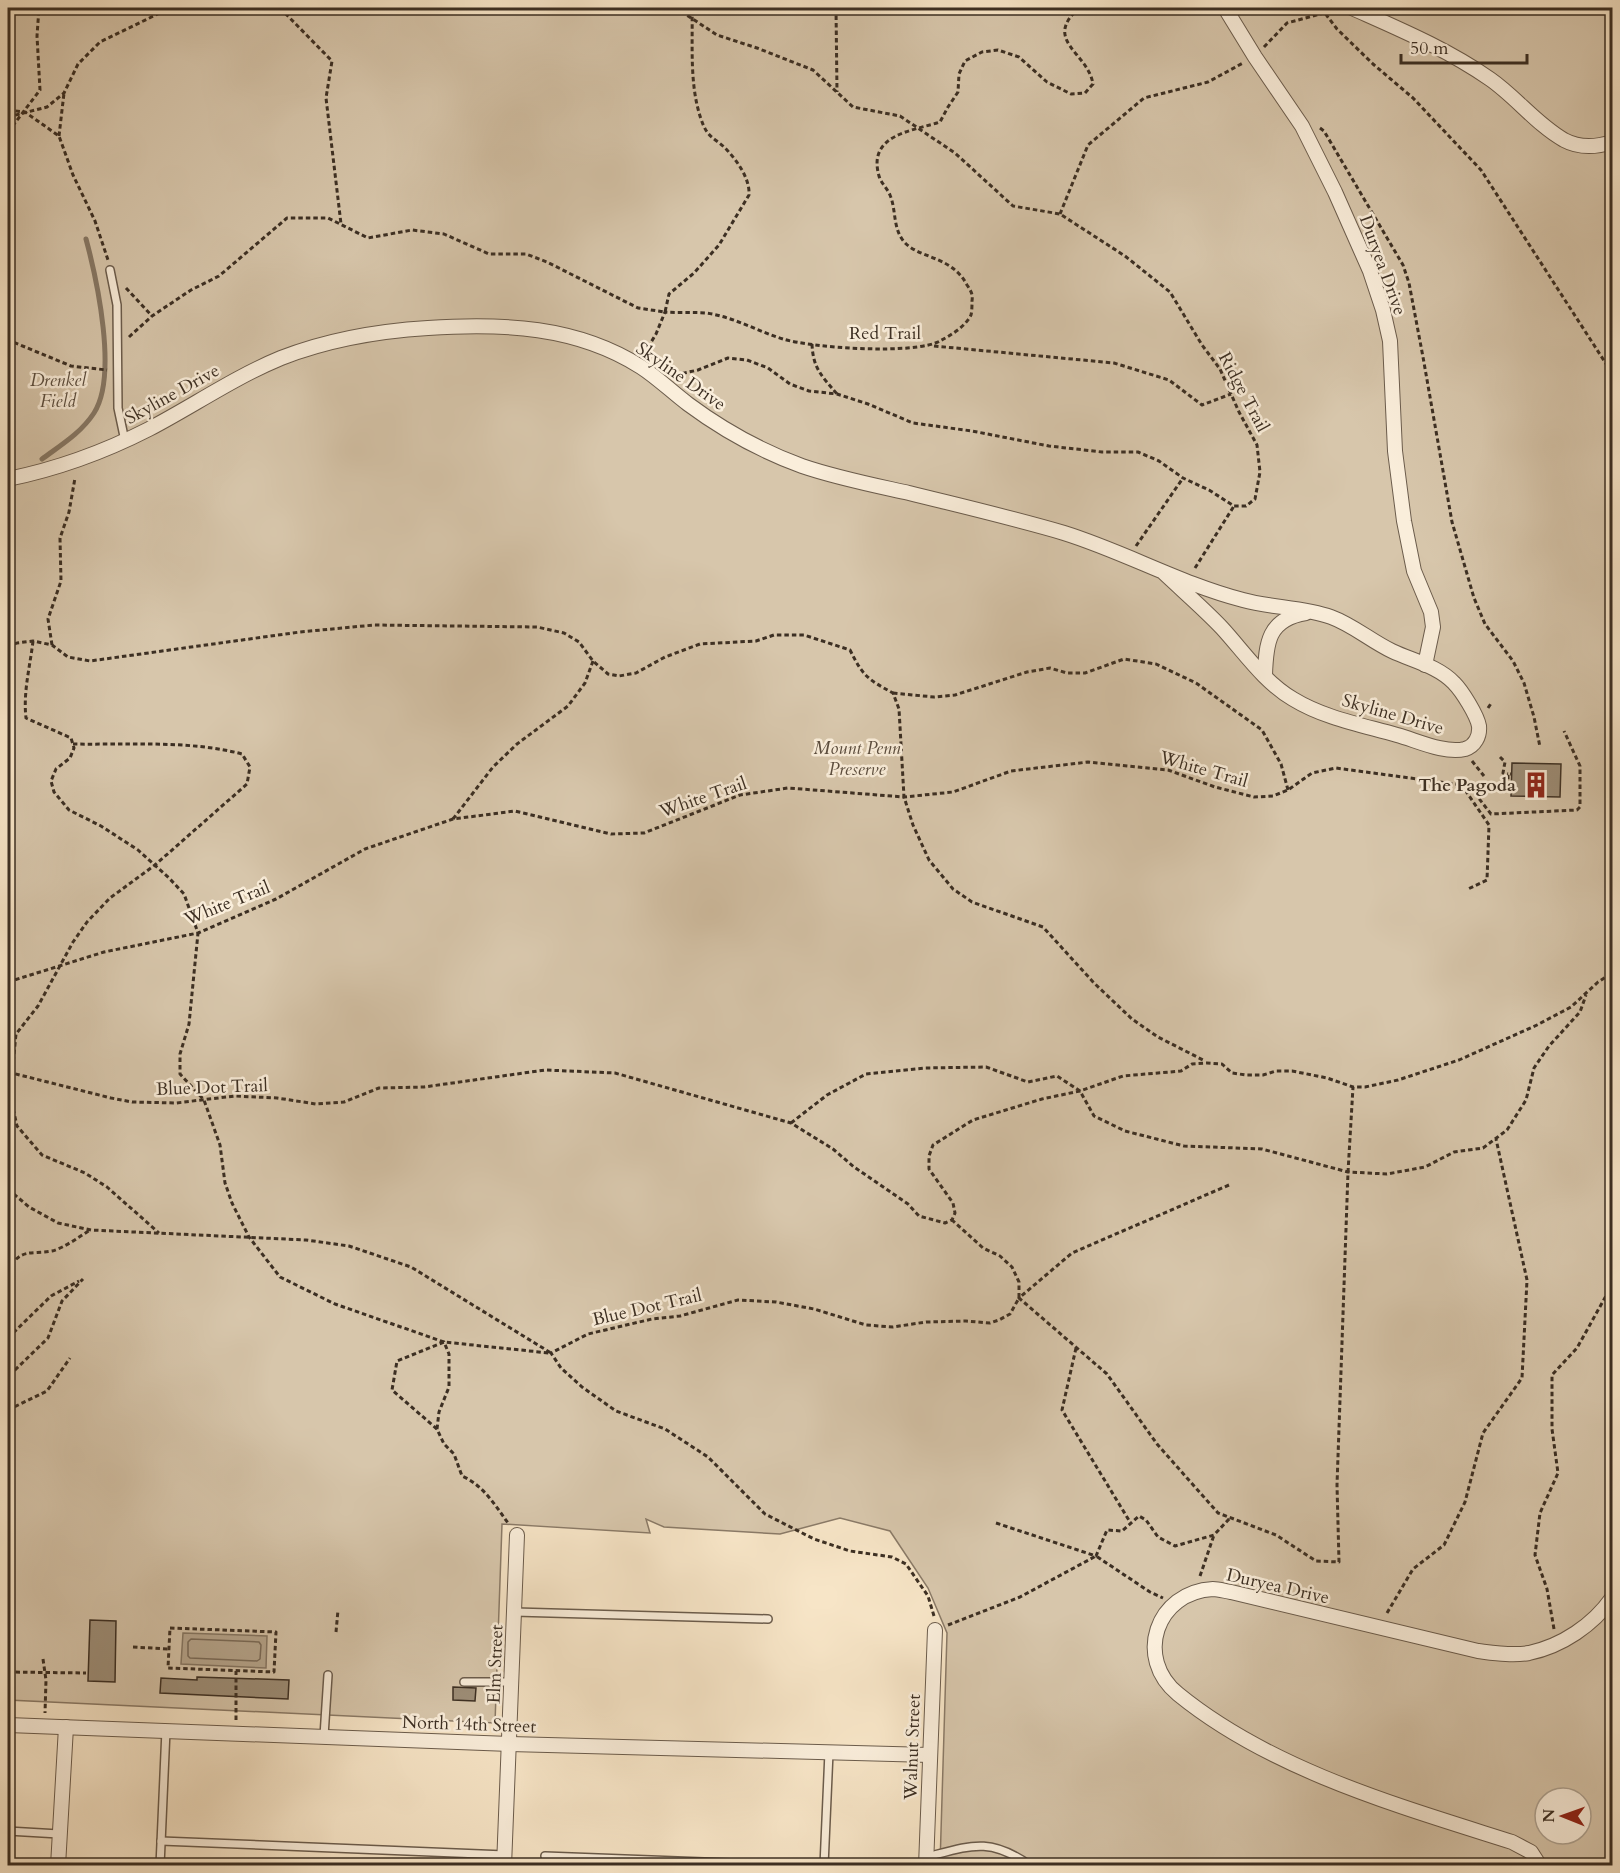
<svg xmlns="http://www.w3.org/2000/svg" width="1620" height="1873" viewBox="0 0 1620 1873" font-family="Cardo,serif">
	<rect width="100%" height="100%" fill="#f7e5c7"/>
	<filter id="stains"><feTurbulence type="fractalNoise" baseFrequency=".00333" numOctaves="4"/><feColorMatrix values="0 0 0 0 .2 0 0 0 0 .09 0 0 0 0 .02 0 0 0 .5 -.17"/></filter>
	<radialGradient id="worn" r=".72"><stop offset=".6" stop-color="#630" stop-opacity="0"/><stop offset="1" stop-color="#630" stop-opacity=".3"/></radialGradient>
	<path fill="#d7c6ab" stroke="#8a7a67" stroke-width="1.5" fill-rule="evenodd" d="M8,8H1612V1865H940L947,1633L928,1588L890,1531L840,1518L780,1534L664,1527L646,1519L650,1533L502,1524L495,1723L8,1700ZM1545,1798H1581V1834H1545Z"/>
	<polygon fill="#b7a78f" stroke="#867764" stroke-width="1.5" points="183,1633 267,1636 266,1668 181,1664"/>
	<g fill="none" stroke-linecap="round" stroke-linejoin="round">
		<polygon stroke="#7a6b59" stroke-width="1.5" points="191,1639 259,1642 261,1645 260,1659 257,1661 190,1658 188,1656 188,1642"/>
		<path stroke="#867764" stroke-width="5" d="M42,459C61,445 81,433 94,413C118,376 97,280 86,239"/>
	</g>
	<g fill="#9d8e78" stroke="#3c2f23" stroke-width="1.5">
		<polygon points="1512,763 1561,764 1560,797 1511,796"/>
		<polygon points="90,1620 116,1621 115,1682 88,1681"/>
		<polygon points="197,1677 289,1680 288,1699 160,1693 161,1678 197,1680"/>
		<polygon points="453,1687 476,1688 475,1701 453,1700"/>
	</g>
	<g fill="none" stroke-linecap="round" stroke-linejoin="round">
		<g stroke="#6b5c4c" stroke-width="10">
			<g id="lane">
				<polyline points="110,270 117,305 118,408 125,441"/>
				<polyline points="515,1612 768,1619"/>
				<polyline points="464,1682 512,1682"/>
				<polyline points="324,1736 328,1675"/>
				<polyline points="8,1831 59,1834"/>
				<polyline points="161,1841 505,1855"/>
				<polyline points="545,1856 807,1866"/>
				<path d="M927,1857C972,1845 990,1837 1031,1866"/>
				<polyline points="160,1866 166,1730"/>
				<polyline points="824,1866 829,1752"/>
			</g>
		</g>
		<g stroke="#6b5c4c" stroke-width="16">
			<g id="street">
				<polyline points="1225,8 1255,57 1302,126 1335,192 1370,271 1383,310 1390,341 1395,451 1404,521 1414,571 1431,612 1433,627 1425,665"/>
				<path d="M1352,8C1399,29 1447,49 1490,79C1516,97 1536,124 1564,140C1579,148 1597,147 1612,142"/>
				<path d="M8,479C57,469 104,452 149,429C193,406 235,377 281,358C327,340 379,331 428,328C502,323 577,326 641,367C658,378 672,392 688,404C723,430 761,451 802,466C837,478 873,485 909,493C961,506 1013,518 1064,533C1125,552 1181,584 1243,600C1272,608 1303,607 1331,617C1353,625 1371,641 1392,651C1413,661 1438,666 1454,683C1462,691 1477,715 1479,726C1480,736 1475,746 1465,749C1444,754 1416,740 1397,735C1362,725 1324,718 1293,699C1264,682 1244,652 1222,628C1204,609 1183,591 1164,573"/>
				<path d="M1265,675C1266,643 1268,619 1306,613"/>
				<polyline points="8,1725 510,1744 930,1755"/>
				<polyline points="58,1866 66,1727"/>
				<polyline points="504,1866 517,1535"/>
				<polyline points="926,1866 935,1630"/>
				<path d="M1540,1866L1531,1852L1512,1842C1399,1806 1271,1770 1178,1694C1134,1658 1156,1592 1213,1589C1218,1589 1225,1591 1231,1592L1478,1651C1494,1653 1512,1656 1529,1653C1562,1646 1593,1625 1612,1598"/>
			</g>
		</g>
		<g stroke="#3c2f23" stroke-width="3" stroke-dasharray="4.5 3" stroke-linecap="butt">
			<polyline points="280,8 332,61 326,98 341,224"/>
			<polyline points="836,8 837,92"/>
			<polyline points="1321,8 1337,29 1373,64 1413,98 1481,170 1612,373"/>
			<polyline points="1264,47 1287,23 1324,13"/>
			<polyline points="8,110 25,112 59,136 73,175 95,221 108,260"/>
			<polyline points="8,117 47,107 64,93 78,64 100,42 170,8"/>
			<polyline points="1320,128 1324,131 1403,265 1409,283 1423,357 1452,522 1474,598 1485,624 1513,661 1524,683 1534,717 1540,747"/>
			<polyline points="8,132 40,90 37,36 39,8"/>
			<polyline points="59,136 64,93"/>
			<polyline points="1060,214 1088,145 1144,98 1208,82 1243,63"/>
			<polyline points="126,288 152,316"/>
			<path d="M129,337L152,316L191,290L219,276L287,218H328L368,238L412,230L444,234L489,254H526L547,262L638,308L665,312L669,294L694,273L719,245L749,195C750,179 738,162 727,150C715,137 708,140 701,119C689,84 693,44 692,8"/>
			<polyline points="8,338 13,342 71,366 107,370"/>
			<path d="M812,344C813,369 822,376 837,394"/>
			<polyline points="934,346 1114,363 1169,380 1202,405 1231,394"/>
			<path d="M644,354L656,334L665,312C678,313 692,312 706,313C734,317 757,331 783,339C812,348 915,355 940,341C951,335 965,327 971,315C972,311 972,305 972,301C973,294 971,291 967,285C951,254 915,259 902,239C893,226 896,209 890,195C887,188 881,183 879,176C867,134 913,131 940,122L948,107L958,92L959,74L965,61L982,52L998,50L1019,57L1047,82L1071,94L1085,93L1093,84C1088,52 1042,41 1079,8"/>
			<polyline points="675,375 698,370 728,358 747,360 768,368 790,384 809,391 837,394 868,404 913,423 972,431 1049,446 1102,452 1138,452 1159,461 1183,478 1209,490 1234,506 1246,506 1255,499 1260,472 1257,445 1239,412 1220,369 1202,345 1170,292 1125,256 1060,214 1013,206 955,153 900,116 853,107 813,70 757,48 717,35 676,8"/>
			<polyline points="1136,546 1183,478"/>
			<polyline points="1195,568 1234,506"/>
			<path d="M33,641C30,667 23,692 26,718L71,738L74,748L70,758L56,769L51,781L54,792L69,810L101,826L138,850L169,878L184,894L198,933L189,1024L180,1054V1074L204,1100L220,1145L225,1183L232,1203L249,1237L280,1277L335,1304L444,1342L449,1354V1387L439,1412L437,1429L444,1444L454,1454L462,1476C483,1485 495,1505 508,1523"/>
			<polyline points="52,645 48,619 61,581 60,538 69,512 75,478"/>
			<path d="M8,647L17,643L33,641L52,645L68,657L90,661L300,632L374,625L537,627L564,633L579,642L593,661L608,674L619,676L636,673L665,657L700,644L756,641L774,635H804L850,650C863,676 867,679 893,693L899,709L904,797L913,825L929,860L953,889L972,902L1043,927L1094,983L1132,1019L1158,1037L1205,1061"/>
			<polyline points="893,693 934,697 955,695 1027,672 1050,668 1067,673 1085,673 1124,659 1156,664 1196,683 1262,730 1281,764 1288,790"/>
			<polyline points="1488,708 1492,702"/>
			<path d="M73,744C127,745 190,740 242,754L250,767L247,784L155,865L110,898L87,922L73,942L38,1006L16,1034L10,1095L17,1126L42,1155L85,1173L107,1187L159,1233"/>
			<polyline points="1500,757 1505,762 1503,773 1508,774"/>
			<polyline points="1472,761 1484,776"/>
			<polyline points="1461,784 1489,825 1487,880 1468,889"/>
			<polyline points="1470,787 1491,814 1577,810 1580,807 1580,766 1564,731"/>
			<polyline points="453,819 493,767 517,744 568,706 585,683 593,661"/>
			<polyline points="8,982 104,952 198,933 276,899 365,849 453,819 515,811 611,834 644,833 740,795 788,788 904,797 953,792 1011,771 1088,762 1168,770 1215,787 1254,797 1273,796 1288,790 1312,773 1336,768 1492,789 1508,786 1508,774 1511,774"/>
			<polyline points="8,1072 111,1098 132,1102 176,1103 235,1096 277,1098 316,1104 344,1102 379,1088 424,1087 545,1070 615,1073 791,1123 833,1149 854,1167 908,1204 919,1216 945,1223 952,1220 955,1213 953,1203 929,1169 929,1156 933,1145 973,1120 1042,1099 1080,1091 1123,1076 1181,1071 1192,1064 1207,1063 1222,1064 1232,1073 1246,1075 1263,1075 1276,1071 1292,1071 1327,1078 1353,1087 1365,1087 1398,1080 1459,1060 1537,1025 1571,1007 1598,982 1612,973"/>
			<polyline points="791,1123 827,1095 866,1074 925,1068 986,1067 1028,1082 1057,1076 1080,1091 1094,1116 1125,1131 1184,1146 1262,1149 1348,1172 1387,1174 1425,1167 1454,1152 1483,1148 1507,1130 1526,1100 1534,1068 1549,1046 1580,1012 1586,995"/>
			<polyline points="1229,1185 1072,1253 1019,1298 1107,1374 1157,1444 1218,1513 1276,1535 1316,1561 1339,1562 1337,1485 1348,1172 1353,1087"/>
			<polyline points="8,1189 29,1207 58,1223 91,1230 306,1240 349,1246 411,1267 551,1353"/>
			<path d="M8,1272C19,1247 31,1255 52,1251C64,1248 79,1237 90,1230"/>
			<polyline points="8,1338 51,1296 79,1281"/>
			<polyline points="1076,1348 1062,1410 1130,1522"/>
			<polyline points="8,1373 15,1370 48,1338 62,1301 83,1279"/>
			<polyline points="8,1410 47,1391 70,1358"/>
			<polyline points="437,1429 392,1390 397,1361 444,1342 549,1353"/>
			<polyline points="996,1523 1096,1556 1107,1530 1122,1531 1139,1516 1146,1520 1158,1537 1175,1546 1214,1535 1230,1518"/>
			<polyline points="1200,1576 1214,1535"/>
			<polyline points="1387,1613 1413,1569 1444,1545 1465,1502 1483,1433 1522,1378 1527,1280 1496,1139"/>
			<polyline points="934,1616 928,1596 906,1564 892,1557 850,1551 814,1539 765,1514 708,1457 665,1429 616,1411 582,1387 561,1368 551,1353 588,1334 652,1319 680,1316 738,1300 776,1302 814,1309 866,1325 893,1327 926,1322 966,1321 990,1323 999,1320 1010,1314 1019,1298 1019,1282 1012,1267 1000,1256 983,1248 952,1220"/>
			<polyline points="948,1625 1020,1597 1096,1556 1150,1592 1163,1598"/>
			<polygon points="170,1628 276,1632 274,1672 168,1668"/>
			<polyline points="1554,1629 1547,1589 1535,1555 1540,1513 1558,1473 1552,1429 1552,1375 1577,1348 1612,1285"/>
			<polyline points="336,1632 338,1610"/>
			<polyline points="133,1647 169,1649"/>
			<polyline points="43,1659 46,1680 45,1713"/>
			<polyline points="8,1672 86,1673"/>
			<polyline points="236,1720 236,1671"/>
		</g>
		<use href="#lane" stroke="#faeedb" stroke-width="7"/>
		<use href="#street" stroke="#faeedb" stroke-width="14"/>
	</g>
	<defs>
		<g id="building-bare" transform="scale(2.07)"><path d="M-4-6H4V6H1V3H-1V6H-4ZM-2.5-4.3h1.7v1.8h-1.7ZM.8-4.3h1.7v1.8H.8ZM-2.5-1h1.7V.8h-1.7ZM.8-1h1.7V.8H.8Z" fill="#8f2418" stroke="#faeedb" stroke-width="2.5" paint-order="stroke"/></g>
	</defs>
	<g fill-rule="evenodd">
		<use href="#building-bare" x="1536" y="785"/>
	</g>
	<g text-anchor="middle" stroke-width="5" stroke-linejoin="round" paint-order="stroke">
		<g font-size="18" fill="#3c2f23" stroke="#faeedb">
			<text transform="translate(1383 265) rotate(70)" y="6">Duryea Drive</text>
			<text x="885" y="339">Red Trail</text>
			<text transform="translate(681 376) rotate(35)" y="6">Skyline Drive</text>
			<text transform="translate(1244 392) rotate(62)" y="6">Ridge Trail</text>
			<text transform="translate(172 394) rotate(-29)" y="6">Skyline Drive</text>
			<text transform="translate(1393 714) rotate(16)" y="6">Skyline Drive</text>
			<text transform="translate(1204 769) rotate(16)" y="6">White Trail</text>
			<text transform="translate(703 797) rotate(-19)" y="6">White Trail</text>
			<text transform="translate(227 903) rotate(-22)" y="6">White Trail</text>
			<text transform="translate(212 1087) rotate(-2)" y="6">Blue Dot Trail</text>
			<text transform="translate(647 1307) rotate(-13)" y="6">Blue Dot Trail</text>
			<text transform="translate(1278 1586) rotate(13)" y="6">Duryea Drive</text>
			<text transform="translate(495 1664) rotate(-88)" y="6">Elm Street</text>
			<text transform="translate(469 1724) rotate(2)" y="6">North 14th Street</text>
			<text transform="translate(912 1747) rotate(-88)" y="6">Walnut Street</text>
		</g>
		<g font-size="18" font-style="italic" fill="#5b4d3e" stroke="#faeedb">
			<text x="58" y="386">Drenkel<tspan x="58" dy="21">Field</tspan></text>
			<text x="857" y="754">Mount Penn<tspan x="857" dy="21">Preserve</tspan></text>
		</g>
		<g font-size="18" font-weight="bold" fill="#3c2f23" stroke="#faeedb" text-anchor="end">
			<text x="1516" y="791">The Pagoda</text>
		</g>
	</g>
	<rect width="1620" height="1873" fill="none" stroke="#f7e5c7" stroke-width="30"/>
	<rect x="9" y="9" width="1602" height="1855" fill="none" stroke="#3c2f23" stroke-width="3"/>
	<rect x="15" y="15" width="1590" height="1843" fill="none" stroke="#3c2f23" stroke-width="1.5"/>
	<g transform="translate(1563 1816) rotate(271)"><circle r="28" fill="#faeedb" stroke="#aea291" stroke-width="1.5"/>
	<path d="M0-4.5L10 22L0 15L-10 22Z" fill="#8f2418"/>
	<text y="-9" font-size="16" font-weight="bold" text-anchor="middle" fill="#3c2f23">N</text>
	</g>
	<path d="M1401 54v9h126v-9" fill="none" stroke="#3c2f23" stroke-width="3"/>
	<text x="1410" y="54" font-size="18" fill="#3c2f23" stroke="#faeedb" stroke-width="4.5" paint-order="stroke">50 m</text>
	<rect width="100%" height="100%" filter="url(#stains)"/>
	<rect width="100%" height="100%" fill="url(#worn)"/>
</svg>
